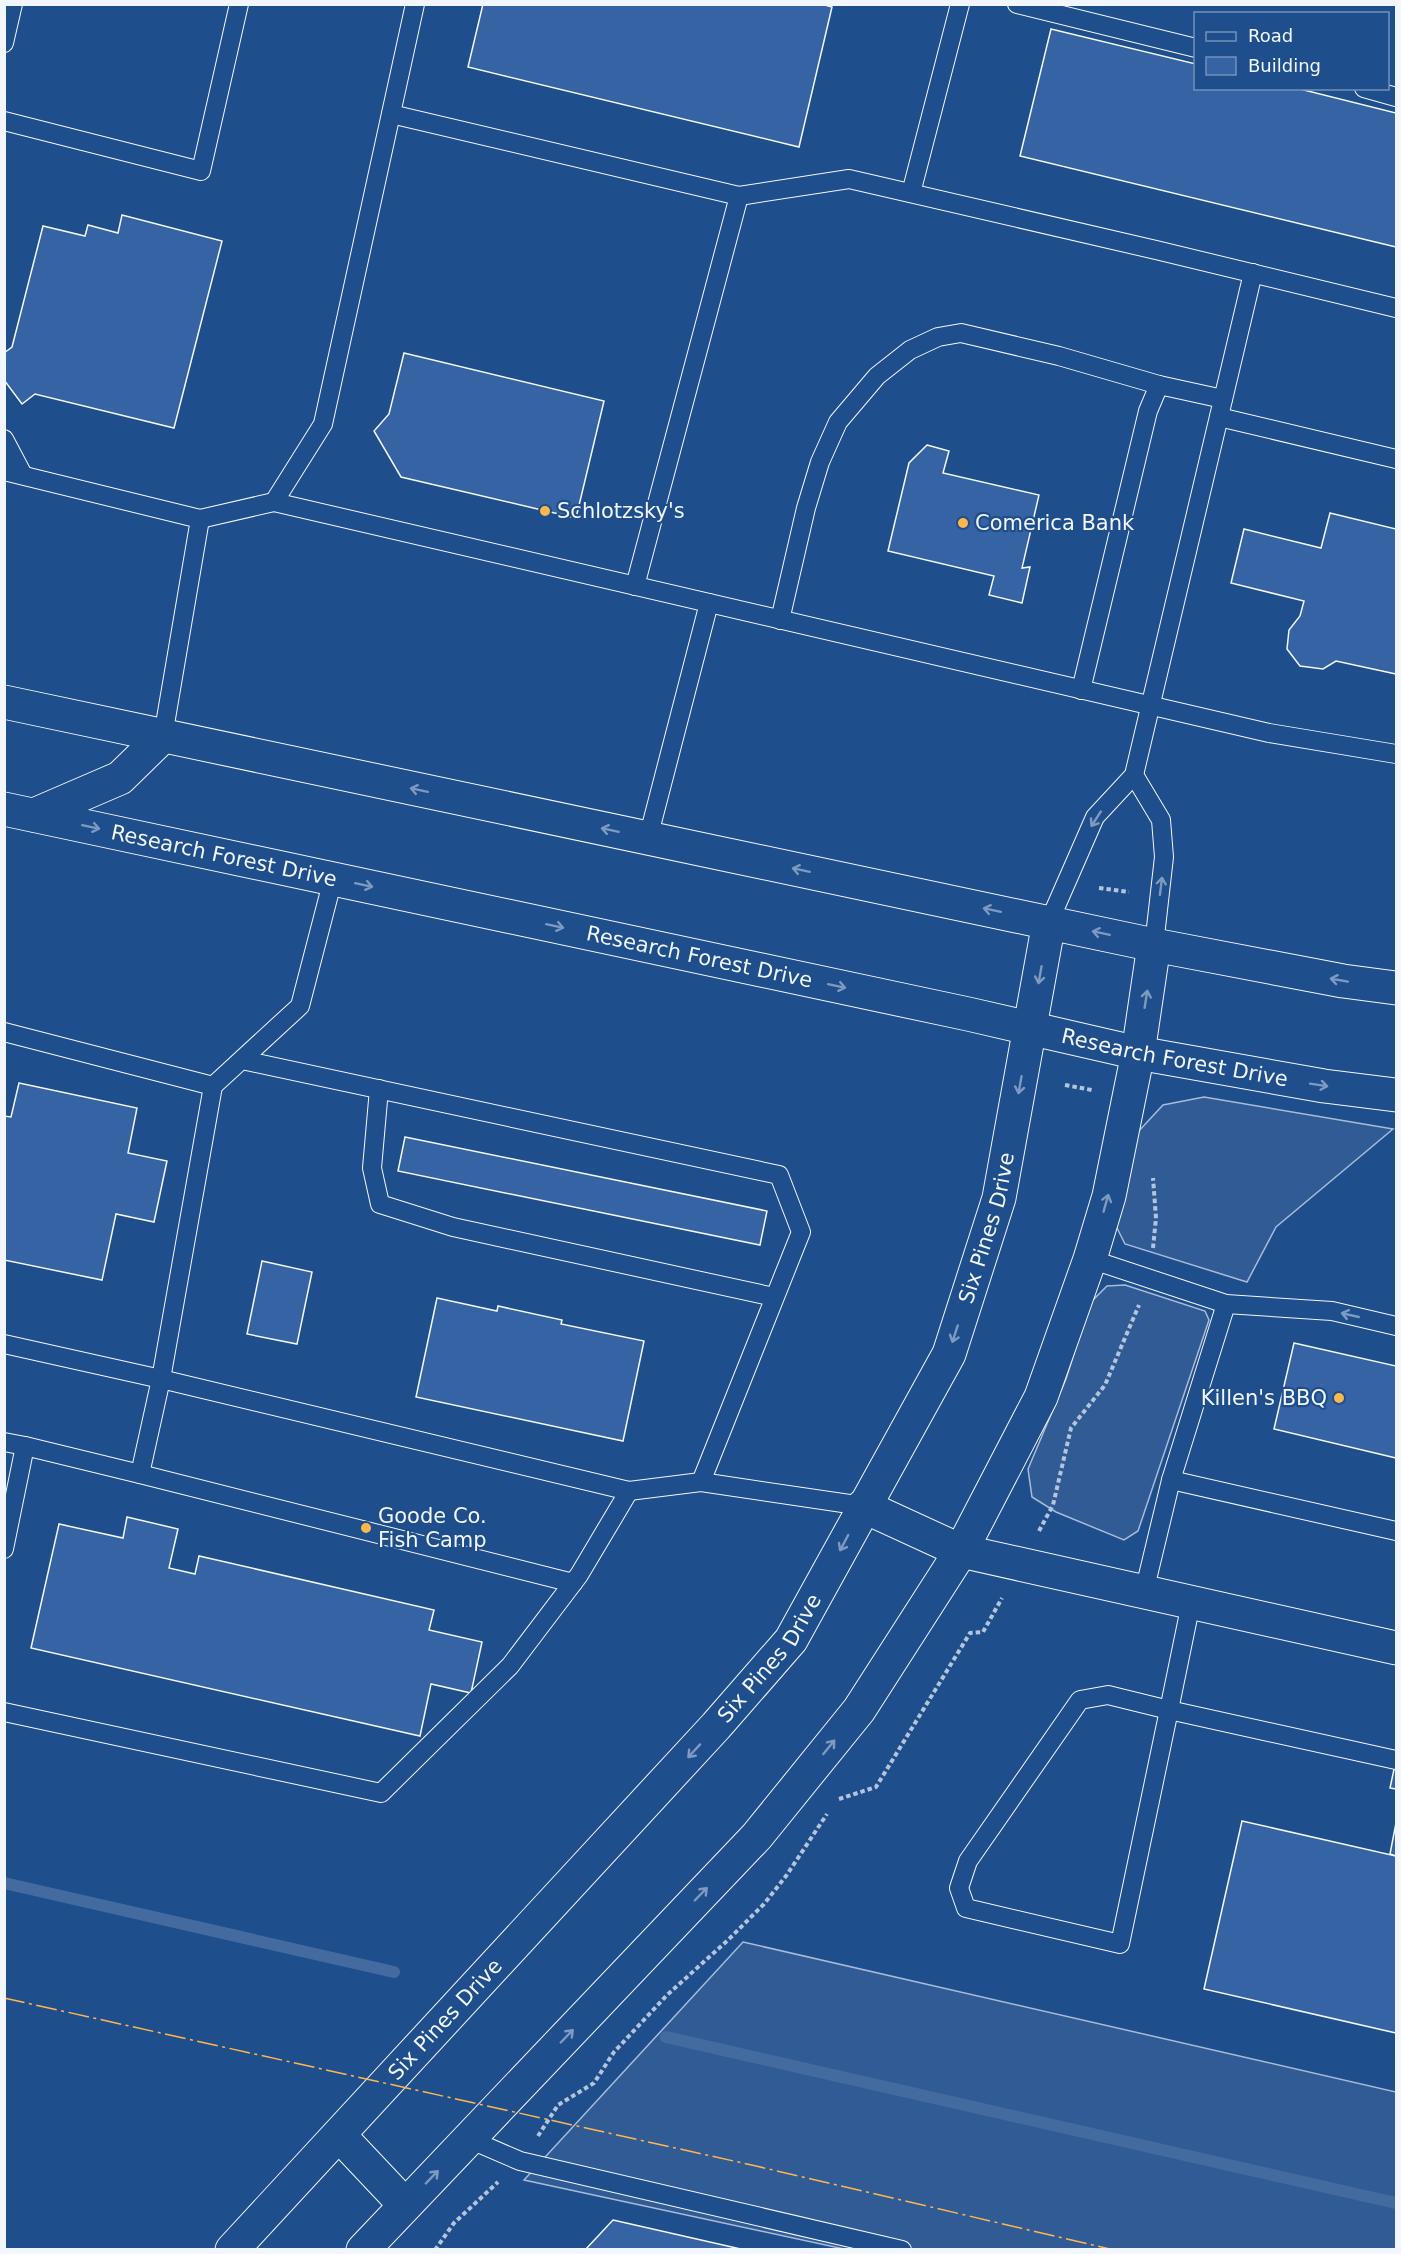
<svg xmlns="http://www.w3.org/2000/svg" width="1401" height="2254" viewBox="0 0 1401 2254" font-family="'DejaVu Sans',sans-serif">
	<rect width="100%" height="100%" fill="#1f4e8c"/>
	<g fill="#305b95" stroke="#a8bbd7" stroke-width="1.5">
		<polygon points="1204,1097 1393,1129 1276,1227 1247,1282 1125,1244 1115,1224 1136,1134 1163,1105"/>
		<polygon points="1125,1285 1205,1311 1209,1320 1138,1531 1124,1540 1056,1512 1032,1497 1028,1469 1066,1379 1090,1303 1107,1286"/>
		<polygon points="743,1942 1396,2092 1396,2249 844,2249 524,2180"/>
	</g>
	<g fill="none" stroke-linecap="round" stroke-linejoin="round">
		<g stroke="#446ba0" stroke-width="12">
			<polyline points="4,1883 394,1972"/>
			<polyline points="666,2037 1396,2203"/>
		</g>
	</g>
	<g fill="#3563a3" stroke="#f2f6ff" stroke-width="1.5">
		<polygon points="483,4 821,4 832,7 799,147 468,67"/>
		<polygon points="1051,29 1196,64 1196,88 1296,88 1396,113 1396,247 1020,156"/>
		<polygon points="122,215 222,241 174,428 35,394 22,404 4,380 4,353 12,347 43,226 85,236 88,225 118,233"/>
		<polygon points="404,353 604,401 576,518 401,477 374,431 389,414"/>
		<polygon points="927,445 949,451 943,473 1039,495 1022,568 1030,567 1022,603 989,595 994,576 888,551 909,463"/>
		<polygon points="1330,513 1396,529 1396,674 1336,661 1323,669 1300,666 1287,649 1289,630 1300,616 1304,601 1231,583 1244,529 1321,548"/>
		<polygon points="19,1083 137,1108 128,1153 167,1161 154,1222 116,1214 102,1280 4,1260 4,1116 11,1117"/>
		<polygon points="405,1137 767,1211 760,1245 398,1171"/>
		<polygon points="262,1261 312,1272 297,1344 247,1334"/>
		<polygon points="437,1298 497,1311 498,1306 562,1320 561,1324 644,1341 623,1441 416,1397"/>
		<polygon points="1294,1343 1396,1366 1396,1458 1274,1429"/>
		<polygon points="127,1517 178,1529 169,1568 195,1574 199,1556 434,1610 429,1630 482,1642 471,1693 431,1684 420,1736 31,1648 59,1524 123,1538"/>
		<polygon points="1396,1760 1396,1789 1390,1788"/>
		<polygon points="1242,1821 1396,1856 1396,2033 1204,1989"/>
		<polygon points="1396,1823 1396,1856 1390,1854"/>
		<polygon points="613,2220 745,2250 585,2250"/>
	</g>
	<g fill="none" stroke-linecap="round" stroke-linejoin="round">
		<g stroke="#f2f6ff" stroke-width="20">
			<g id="lane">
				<polyline points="1017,4 1196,48"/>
				<polyline points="4,43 13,4"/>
				<polyline points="1364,88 1396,97"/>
				<polyline points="391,114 739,196"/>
				<polyline points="4,121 201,171 239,4"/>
				<polyline points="911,193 960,4"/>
				<polyline points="1219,417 1396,459"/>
				<polyline points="4,439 23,475"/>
				<polyline points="4,471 200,519 163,736"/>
				<polyline points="274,502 323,424 415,4"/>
				<polyline points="200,519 274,502 1269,733 1396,754"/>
				<polyline points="635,586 739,196 849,179 1156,250 1396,308"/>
				<polyline points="780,620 806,508 820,462 838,422 877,376 910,350 938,337 961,333 1059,356 1159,385"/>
				<polyline points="1081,690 1148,411 1159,385 1223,399"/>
				<polyline points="1134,775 1161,820 1164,857 1154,945"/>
				<polyline points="648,838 709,603"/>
				<polyline points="1049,922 1095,817 1134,775 1253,273"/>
				<polyline points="4,1032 213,1086 300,1006 333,879"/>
				<polyline points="242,1060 779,1175 801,1232 701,1482"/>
				<polyline points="379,1089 372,1168 380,1204 453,1227 774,1297"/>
				<polyline points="1090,1259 1226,1304 1171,1480"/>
				<polyline points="1226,1304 1332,1311 1396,1326"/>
				<polyline points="4,1344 161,1379 629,1491 701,1482 863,1506"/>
				<polyline points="4,1442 25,1446"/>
				<polyline points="140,1474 573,1583"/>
				<polyline points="4,1549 25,1446 140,1474 161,1379 213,1086"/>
				<polyline points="1144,1592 1171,1480 1396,1531"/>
				<polyline points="1191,1603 1169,1710 1396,1760"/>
				<polygon points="1108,1695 1169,1710 1120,1944 966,1908 959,1888 968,1861 1080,1700"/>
				<polyline points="4,1712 381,1793 510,1666 579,1575 629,1491"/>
				<polyline points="469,2139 520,2161 902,2250"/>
			</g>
		</g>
		<g stroke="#f2f6ff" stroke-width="35">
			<polyline id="street" points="863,1506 961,1551 1396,1648"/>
		</g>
		<g stroke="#f2f6ff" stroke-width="35">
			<g id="secondary">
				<polyline points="4,702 1154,945 1343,981 1396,988"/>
				<path id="s1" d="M4,809L968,1014L1138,1053L1324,1086L1396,1095"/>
				<polyline points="34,815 120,778 163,736"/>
				<polyline points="339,2135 405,2205"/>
				<path id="s2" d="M232,2250L716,1726L791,1640L949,1354L999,1198L1049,922"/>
				<polyline points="363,2250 757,1836 859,1710 961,1551 1041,1397 1090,1259 1109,1196 1138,1053 1154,945"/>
			</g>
		</g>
		<g stroke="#b3c4dc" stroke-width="4" stroke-dasharray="4.5 3" stroke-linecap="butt">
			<polyline points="1099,888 1129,892"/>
			<polyline points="1065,1085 1092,1090"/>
			<polyline points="1153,1248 1156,1218 1153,1178"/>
			<polyline points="1039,1531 1053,1505 1071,1428 1105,1385 1139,1305"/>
			<polyline points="839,1799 876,1787 970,1633 983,1632 1002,1598"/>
			<polyline points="538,2136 558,2105 594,2083 614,2052 667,1995 727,1941 764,1904 786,1876 827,1814"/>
			<polyline points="435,2250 454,2223 498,2182"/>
		</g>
		<use href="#lane" stroke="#1f4e8c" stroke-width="18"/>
		<use href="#street" stroke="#1f4e8c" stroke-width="33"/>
		<use href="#secondary" stroke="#1f4e8c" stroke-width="33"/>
		<polyline stroke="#ffb74d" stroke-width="1.5" stroke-dasharray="21 4.5 3 4.5" stroke-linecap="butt" points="4,1998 756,2166 1114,2250"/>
	</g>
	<defs><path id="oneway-shaft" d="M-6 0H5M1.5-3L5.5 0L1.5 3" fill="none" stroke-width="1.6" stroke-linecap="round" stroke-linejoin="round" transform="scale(1.5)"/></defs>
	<g stroke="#7e9ac0">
		<use href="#oneway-shaft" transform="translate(419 790) rotate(-168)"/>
		<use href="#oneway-shaft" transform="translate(1096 819) rotate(123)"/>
		<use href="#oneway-shaft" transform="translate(91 827) rotate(12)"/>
		<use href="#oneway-shaft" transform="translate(610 830) rotate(-168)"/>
		<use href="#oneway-shaft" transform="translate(801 870) rotate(-168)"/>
		<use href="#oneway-shaft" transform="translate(364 885) rotate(12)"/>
		<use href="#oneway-shaft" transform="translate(1161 886) rotate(-83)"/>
		<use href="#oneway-shaft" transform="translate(992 910) rotate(-168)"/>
		<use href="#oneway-shaft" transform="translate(555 926) rotate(12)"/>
		<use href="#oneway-shaft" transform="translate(1101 933) rotate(-168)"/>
		<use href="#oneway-shaft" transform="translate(1040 975) rotate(100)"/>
		<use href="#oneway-shaft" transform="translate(1339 980) rotate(-170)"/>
		<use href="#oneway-shaft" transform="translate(837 986) rotate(12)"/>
		<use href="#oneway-shaft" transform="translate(1146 999) rotate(-81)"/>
		<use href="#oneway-shaft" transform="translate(1020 1085) rotate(100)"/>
		<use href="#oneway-shaft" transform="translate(1319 1085) rotate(9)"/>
		<use href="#oneway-shaft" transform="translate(1106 1203) rotate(-74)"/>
		<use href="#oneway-shaft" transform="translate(1350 1315) rotate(-167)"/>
		<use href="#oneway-shaft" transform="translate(955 1334) rotate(108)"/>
		<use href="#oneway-shaft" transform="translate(844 1543) rotate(118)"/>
		<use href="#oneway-shaft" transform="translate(829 1747) rotate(-51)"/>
		<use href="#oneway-shaft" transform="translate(694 1751) rotate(133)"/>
		<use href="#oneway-shaft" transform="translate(701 1894) rotate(-46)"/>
		<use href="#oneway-shaft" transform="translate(567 2036) rotate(-46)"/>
		<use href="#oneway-shaft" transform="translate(432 2177) rotate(-46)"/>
	</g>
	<g fill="#ffb74d" stroke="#1f4e8c" stroke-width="2">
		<circle cx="545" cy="511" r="6"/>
		<circle cx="963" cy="523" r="6"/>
		<circle cx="1339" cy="1398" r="6"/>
		<circle cx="366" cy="1528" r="6"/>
	</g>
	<g text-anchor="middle" stroke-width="4.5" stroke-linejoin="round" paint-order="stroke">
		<g font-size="21" fill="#f2f6ff" stroke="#1f4e8c" text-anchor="start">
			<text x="557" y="518">Schlotzsky's</text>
			<text x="975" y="530">Comerica Bank</text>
			<text x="1327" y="1405" text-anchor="end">Killen's BBQ</text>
			<text x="378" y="1523">Goode Co.<tspan x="378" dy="24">Fish Camp</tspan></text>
		</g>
		<g font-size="21" fill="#f2f6ff" stroke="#1f4e8c">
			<text dy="7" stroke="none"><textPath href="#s1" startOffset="225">Research Forest Drive</textPath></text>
			<text dy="7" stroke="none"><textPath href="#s1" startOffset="711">Research Forest Drive</textPath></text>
			<text dy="7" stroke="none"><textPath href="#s1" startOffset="1197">Research Forest Drive</textPath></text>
			<text dy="7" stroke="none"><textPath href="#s2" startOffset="1286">Six Pines Drive</textPath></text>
			<text dy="7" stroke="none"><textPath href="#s2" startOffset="800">Six Pines Drive</textPath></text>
			<text dy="7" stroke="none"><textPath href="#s2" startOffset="314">Six Pines Drive</textPath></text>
		</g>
	</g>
	<rect width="1401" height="2254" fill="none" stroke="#f2f6ff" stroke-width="12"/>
	<rect x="1194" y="12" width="195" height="78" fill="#1f4e8c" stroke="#7391ba" stroke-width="1.5"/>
	<rect x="1206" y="32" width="30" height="9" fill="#1f4e8c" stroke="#7391ba" stroke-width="1.5"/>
	<text x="1248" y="42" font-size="18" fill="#f2f6ff">Road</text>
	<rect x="1206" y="57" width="30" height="18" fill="#3563a3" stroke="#7391ba" stroke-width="1.5"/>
	<text x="1248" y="72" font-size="18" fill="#f2f6ff">Building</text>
</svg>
